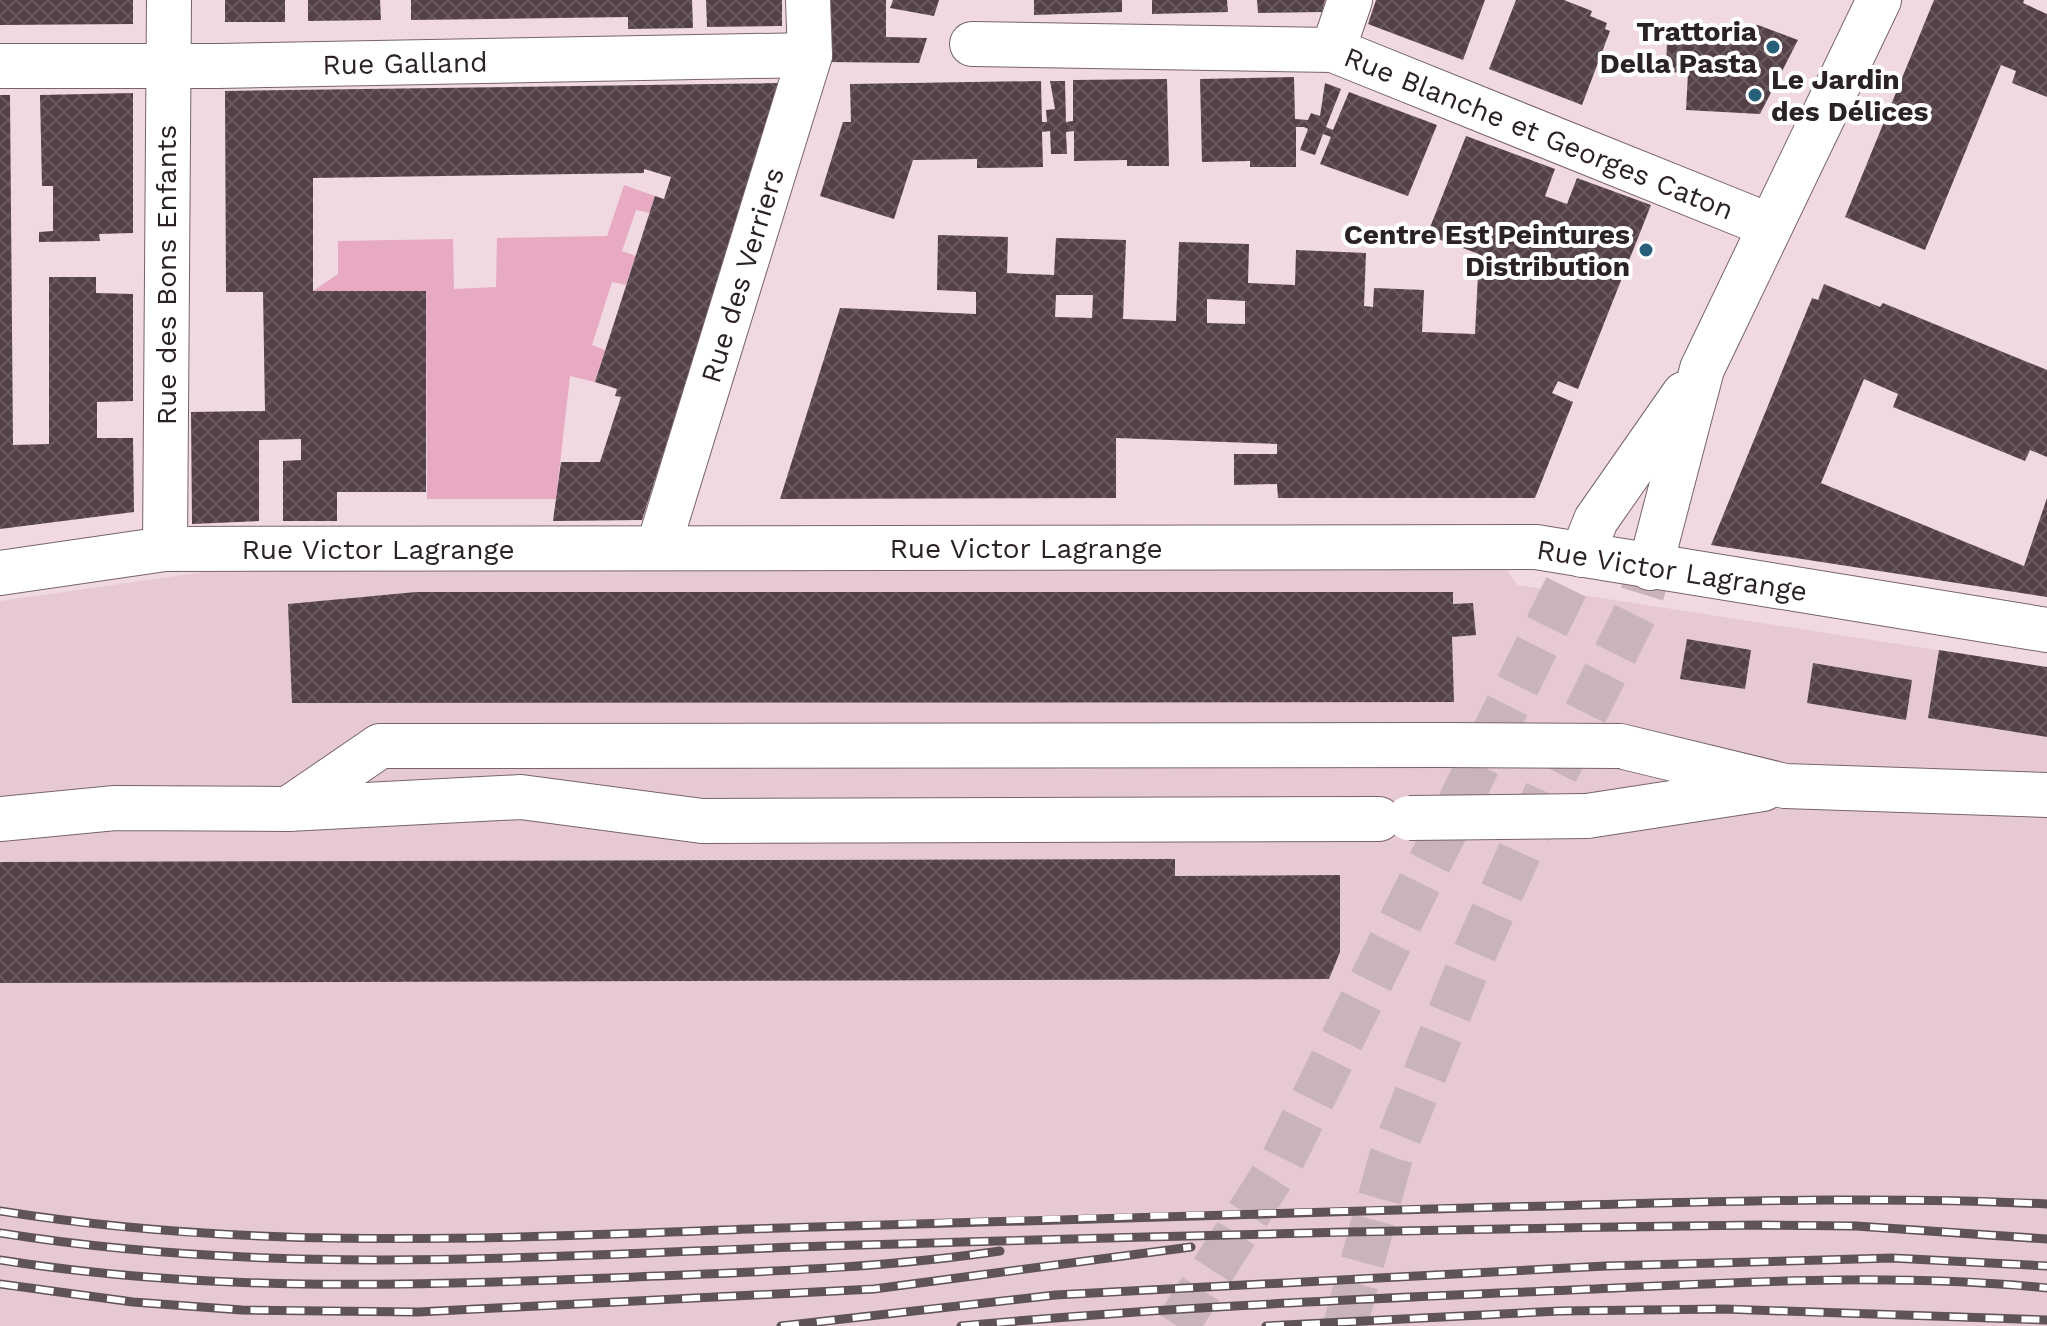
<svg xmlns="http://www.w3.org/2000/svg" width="2047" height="1326" viewBox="0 0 2047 1326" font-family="'Work Sans',sans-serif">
	<defs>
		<pattern id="building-cross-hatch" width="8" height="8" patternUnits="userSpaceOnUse" patternTransform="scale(2)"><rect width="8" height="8" fill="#544148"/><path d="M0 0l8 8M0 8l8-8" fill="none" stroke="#695a60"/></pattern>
	</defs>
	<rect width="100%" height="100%" fill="#f0d9e1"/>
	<polygon fill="#e7c9d4" points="1504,565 1517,585 2047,667 2047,1326 0,1326 0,601 245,566"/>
	<polygon fill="#e7aac2" points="624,185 655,196 650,213 636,210 622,251 636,256 626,285 612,282 592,345 605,350 595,382 570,376 556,499 427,499 426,291 313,291 338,274 338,241 453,239 454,289 496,287 497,238 607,236"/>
	<g fill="url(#building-cross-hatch)" fill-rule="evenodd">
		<polygon points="0,0 133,0 133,24 0,25"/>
		<rect x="225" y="0" width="60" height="22"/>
		<polygon points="308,0 380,0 381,20 308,21"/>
		<polygon points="411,0 692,0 693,28 628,29 628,17 411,20"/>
		<polygon points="706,0 782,0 782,26 707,27"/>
		<polygon points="827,0 886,0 886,37 927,38 919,63 828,62"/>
		<polygon points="893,0 939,0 934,16 890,8"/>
		<polygon points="1034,0 1122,0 1122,12 1034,15"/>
		<polygon points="1152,0 1227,0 1228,12 1152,14"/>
		<polygon points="1257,0 1325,0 1322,12 1258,13"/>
		<polygon points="1376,0 1485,0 1463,60 1368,24"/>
		<polygon points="1516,0 1564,0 1592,11 1590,16 1607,23 1605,29 1610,31 1582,105 1489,69"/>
		<polygon points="1934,0 2024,0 2023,3 2047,14 2047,97 2012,83 2016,71 2001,65 1925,250 1845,217"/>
		<polygon points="1688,24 1758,25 1798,40 1760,114 1686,110 1688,73 1666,72 1667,40 1688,42"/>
		<polygon points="1294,77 1295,119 1308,120 1311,113 1320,116 1325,83 1341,89 1326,127 1333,130 1349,92 1437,125 1408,196 1320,164 1331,137 1323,134 1315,155 1300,150 1308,129 1304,127 1296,127 1296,167 1250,167 1250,161 1202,162 1200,79"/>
		<polygon points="1167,79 1169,166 1127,166 1127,160 1074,161 1074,131 1066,132 1067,154 1051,154 1050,131 1042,132 1043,167 977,168 977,159 913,160 894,219 820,196 843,122 851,122 850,84 1041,81 1042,122 1047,122 1046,110 1055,109 1050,81 1065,81 1066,122 1073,121 1073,80"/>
		<polygon points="782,83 642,520 553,521 561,462 600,462 621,397 615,396 617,389 595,382 655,196 664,199 671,177 644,169 644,173 313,178 313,291 426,291 426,492 337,492 337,521 283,521 283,461 301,460 301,439 259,440 259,521 192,524 191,412 265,411 263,292 226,292 225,91"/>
		<polygon points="133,93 133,233 99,234 100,241 39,242 39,232 53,231 53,186 42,186 40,95"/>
		<polygon points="0,95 10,95 13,445 49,444 49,277 96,277 96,293 133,294 133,401 97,402 97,438 133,438 134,512 0,529"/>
		<path d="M1466,136L1555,169L1545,196L1567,204L1577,178L1651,205L1578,389L1558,381L1552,393L1573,402L1535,498H1278L1277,484L1234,485V454H1277V444L1116,438V498L780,499L840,308L976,314V292L937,290L938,235L1008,237L1007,273L1054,275L1056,238L1126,240L1123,319L1176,321L1179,242L1249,244L1248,283L1295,285L1296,250L1366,253L1364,306L1373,307L1374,288L1424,290L1422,332L1475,334L1479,254L1427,235ZM1056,295H1093L1092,318L1055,317ZM1207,299L1245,301V324L1207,323Z"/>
		<polygon points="1824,284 1880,307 1883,303 2047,370 2047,457 2030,450 2025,461 1893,407 1898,394 1864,379 1821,483 2024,566 2047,498 2047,597 1711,545 1812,298 1818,300"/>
		<polygon points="416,592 1453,592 1453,604 1473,603 1476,635 1452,637 1454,702 292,703 288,604"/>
		<polygon points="1687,639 1751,650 1745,689 1680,679"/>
		<polygon points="1939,650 2047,667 2047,737 1928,718"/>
		<polygon points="1813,663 1912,680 1906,720 1807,703"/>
		<polygon points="1175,859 1175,876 1340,875 1340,952 1329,979 0,983 0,862"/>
	</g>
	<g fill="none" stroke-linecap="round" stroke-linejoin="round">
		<g stroke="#c9b4bb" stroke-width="44" stroke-dasharray="44 22" stroke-linecap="butt">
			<polyline points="1177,1326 1282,1161 1582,555"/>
			<polyline points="1345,1326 1391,1157 1467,970 1550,784 1637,610 1650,568"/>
		</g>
		<g stroke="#78646b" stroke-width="46">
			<g id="minor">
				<polyline points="972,44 1333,50 1768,225"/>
				<polyline points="1333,50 1350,0"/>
				<polyline points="0,66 218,66 810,55"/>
				<polyline points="658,548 810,55 808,0"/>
				<polyline points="165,549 169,0"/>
				<polyline points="1582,555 1596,520 1684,394"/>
				<polyline points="1650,568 1702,369 1879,0"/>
				<polyline points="0,573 165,549 1536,547 2047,630"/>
				<polyline points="1620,746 1785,786 2047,795"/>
				<polyline points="288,809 521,797 702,821 1379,819"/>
				<polyline points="1587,816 1763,789"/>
				<polyline points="0,819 115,808 288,809 380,746 1443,745"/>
			</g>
		</g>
		<use href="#minor" stroke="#fff" stroke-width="44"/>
		<g stroke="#5f5357" stroke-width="9">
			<g id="rail">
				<path d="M0,1211C263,1253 517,1237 781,1228C1021,1219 1261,1213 1501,1207C1683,1203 1865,1195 2047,1204"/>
				<path d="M0,1233C270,1276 525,1257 795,1247C1117,1237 1439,1229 1760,1225L1856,1226L2047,1239"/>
				<path d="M0,1260C202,1292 405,1286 609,1278C740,1272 870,1270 1000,1251"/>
				<polyline points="0,1284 133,1302 242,1310 418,1312 874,1289 1191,1247"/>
				<polyline points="781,1326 1055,1295 1606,1266 1892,1258 2047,1266"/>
				<path d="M961,1326C1163,1307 1367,1299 1570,1290C1728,1283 1889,1272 2047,1288"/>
				<polyline points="1266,1326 1560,1311 1724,1309 2047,1320"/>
			</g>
		</g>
		<use href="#rail" stroke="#fff" stroke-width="6" stroke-dasharray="18" stroke-linecap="butt"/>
		<g stroke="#78646b" stroke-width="46" stroke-linecap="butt">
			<g id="minor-bridge">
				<polyline points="1443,745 1620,746"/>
				<polyline points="1409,818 1587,816"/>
			</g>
		</g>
		<use href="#minor-bridge" stroke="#fff" stroke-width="44"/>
	</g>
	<g fill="#285f79" stroke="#fff" stroke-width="3">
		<circle cx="1773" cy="47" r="8"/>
		<circle cx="1755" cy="95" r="8"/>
		<circle cx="1646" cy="250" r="8"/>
	</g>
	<g text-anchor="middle" stroke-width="8" stroke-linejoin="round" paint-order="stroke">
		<g font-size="28" font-weight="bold" fill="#2b2225" stroke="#fff" text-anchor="end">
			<text x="1757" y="41">Trattoria<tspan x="1757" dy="32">Della Pasta</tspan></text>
			<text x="1771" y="89" text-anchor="start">Le Jardin<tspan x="1771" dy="32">des Délices</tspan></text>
			<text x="1630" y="244">Centre Est Peintures<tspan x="1630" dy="32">Distribution</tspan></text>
		</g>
		<g font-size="28" fill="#2b2225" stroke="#fff">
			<text transform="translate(405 63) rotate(-1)" y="10">Rue Galland</text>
			<text transform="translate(1539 133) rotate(22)" y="10">Rue Blanche et Georges Caton</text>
			<text transform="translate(166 275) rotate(-90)" y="10">Rue des Bons Enfants</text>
			<text transform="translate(742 275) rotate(-73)" y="10">Rue des Verriers</text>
			<text x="1026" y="558">Rue Victor Lagrange</text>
			<text x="378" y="559">Rue Victor Lagrange</text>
			<text transform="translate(1672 570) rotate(9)" y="10">Rue Victor Lagrange</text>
		</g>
	</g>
</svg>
